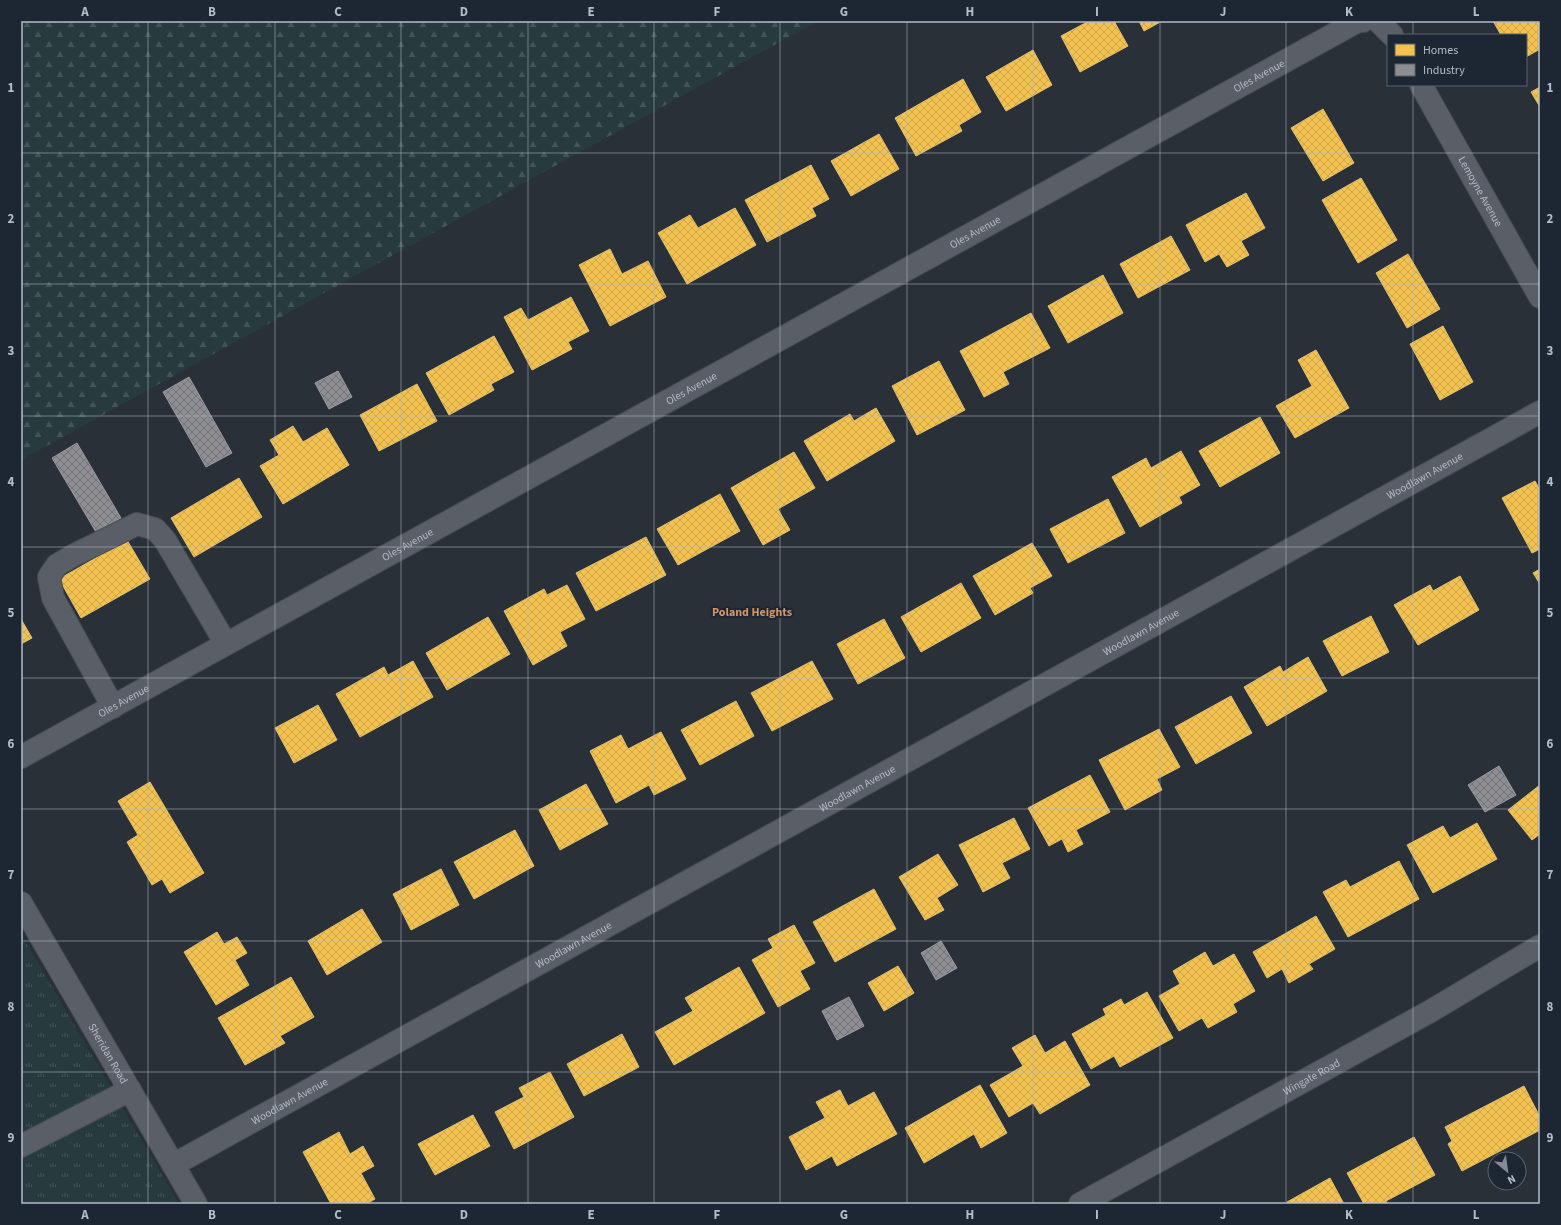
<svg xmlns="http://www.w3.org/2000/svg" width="1561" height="1225" viewBox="0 0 1561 1225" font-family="'Source Sans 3',sans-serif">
	<defs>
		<pattern id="grass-tufts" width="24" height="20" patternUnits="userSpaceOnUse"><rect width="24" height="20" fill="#273a3e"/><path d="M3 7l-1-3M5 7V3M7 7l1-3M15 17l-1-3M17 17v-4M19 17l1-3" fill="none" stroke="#445559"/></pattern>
		<pattern id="forest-firs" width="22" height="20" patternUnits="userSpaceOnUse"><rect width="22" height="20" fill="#273a3e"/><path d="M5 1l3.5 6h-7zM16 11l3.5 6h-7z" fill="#445559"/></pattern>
		<pattern id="homes-cross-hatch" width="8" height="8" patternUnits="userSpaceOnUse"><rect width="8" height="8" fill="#f2c14e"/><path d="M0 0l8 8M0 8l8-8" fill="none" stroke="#cca64a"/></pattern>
		<pattern id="industry-cross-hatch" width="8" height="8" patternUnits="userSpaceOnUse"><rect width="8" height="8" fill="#8d8d92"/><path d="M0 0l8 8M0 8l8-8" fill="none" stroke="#737478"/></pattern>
	</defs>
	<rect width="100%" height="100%" fill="#2a3038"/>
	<polygon fill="url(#grass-tufts)" points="21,934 179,1204 21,1204"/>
	<polygon fill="url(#forest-firs)" points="21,21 818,21 21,460"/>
	<g fill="url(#homes-cross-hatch)" stroke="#dfc073">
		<polygon points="1089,21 1114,21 1128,46 1080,72 1061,36"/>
		<polygon points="1139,21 1162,21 1144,31"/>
		<polygon points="1493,21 1540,21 1540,49 1526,57 1526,35 1501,35"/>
		<polygon points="1033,50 1052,85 1006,111 986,77"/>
		<polygon points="963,79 981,112 959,125 962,131 916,156 895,118"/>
		<polygon points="1540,87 1540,107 1531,92"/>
		<polygon points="1323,109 1354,163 1323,181 1291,128"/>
		<polygon points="879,134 899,169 851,196 831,161"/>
		<polygon points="811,165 829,199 812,208 816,216 767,242 745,200"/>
		<polygon points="1361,178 1397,240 1358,263 1322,200"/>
		<polygon points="1246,193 1265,228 1241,241 1249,255 1227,267 1219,254 1205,262 1186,225"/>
		<polygon points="735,208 756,245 687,284 658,233 690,215 698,228"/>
		<polygon points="1171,236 1190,270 1138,298 1120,264"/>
		<polygon points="610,249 622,274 648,261 666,297 610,326 579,265"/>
		<polygon points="1408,254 1440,309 1407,328 1376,273"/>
		<polygon points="1103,275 1123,313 1068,343 1048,306"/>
		<polygon points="571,297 589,331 568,342 572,349 532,370 504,317 521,308 528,320"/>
		<polygon points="1031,313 1050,348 1003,372 1009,384 984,397 960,351"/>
		<polygon points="1443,326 1473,382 1440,400 1410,344"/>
		<polygon points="494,336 514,372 491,384 494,390 449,415 426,373"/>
		<polygon points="1316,350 1349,408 1295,438 1276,406 1312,386 1298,360"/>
		<polygon points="939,361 965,410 917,435 892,386"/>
		<polygon points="417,384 437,421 379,451 360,415"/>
		<polygon points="876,408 895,441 827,481 804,441 850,414 854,421"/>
		<polygon points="1260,417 1280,453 1220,487 1199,451"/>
		<polygon points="293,426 303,442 327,428 349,465 283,504 260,466 279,455 270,440"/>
		<polygon points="1181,451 1200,485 1179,497 1182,503 1140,527 1112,477 1146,458 1151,468"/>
		<polygon points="794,452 815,488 778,509 790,530 763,545 731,488"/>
		<polygon points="239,478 262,517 194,557 171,518"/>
		<polygon points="1535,481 1540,490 1540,549 1532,553 1502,498"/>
		<polygon points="720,494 740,531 678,565 657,529"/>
		<polygon points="1108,499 1125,533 1068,563 1050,529"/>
		<polygon points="646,537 666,575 596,611 576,573"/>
		<polygon points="127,540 150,579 81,618 59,579"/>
		<polygon points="1032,543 1052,576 1030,588 1033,593 995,615 973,576"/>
		<polygon points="1540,569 1540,584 1533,573"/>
		<polygon points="1460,576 1479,610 1418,645 1394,605 1430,585 1433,591"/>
		<polygon points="961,583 981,618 921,652 901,617"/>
		<polygon points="567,585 585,619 560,632 567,646 533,665 504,611 544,589 547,595"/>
		<polygon points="1371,616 1389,652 1342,676 1323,641"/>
		<polygon points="488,617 510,654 447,690 426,653"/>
		<polygon points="21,619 32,638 21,644"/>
		<polygon points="884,619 905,658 858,684 837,644"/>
		<polygon points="1308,657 1327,691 1267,726 1244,687 1280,666 1283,672"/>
		<polygon points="413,661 433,697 360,737 336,694 384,667 388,675"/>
		<polygon points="812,661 833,699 772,731 751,693"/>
		<polygon points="1231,696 1252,733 1196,764 1175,727"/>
		<polygon points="736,701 754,736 700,765 681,730"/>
		<polygon points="318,705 337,740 294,763 275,728"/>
		<polygon points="1159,729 1180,767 1157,779 1162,790 1125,810 1099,760"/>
		<polygon points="661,732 686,779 654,795 649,785 616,803 590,751 621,735 628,749"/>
		<polygon points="1090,775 1110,812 1076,830 1083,844 1068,852 1062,839 1049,846 1028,808"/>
		<polygon points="150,782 204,873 170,893 162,879 152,885 127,842 138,835 118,801"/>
		<polygon points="586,784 608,824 560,850 539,810"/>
		<polygon points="1540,785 1540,834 1532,840 1508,810"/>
		<polygon points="1014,818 1030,849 1002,863 1010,878 983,892 959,845"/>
		<polygon points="1477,823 1497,859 1433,893 1407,845 1443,826 1450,838"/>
		<polygon points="515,830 534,866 474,899 454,862"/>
		<polygon points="938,854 958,885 937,898 944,910 925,920 899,877"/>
		<polygon points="1399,861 1419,899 1348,937 1323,892 1346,880 1350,887"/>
		<polygon points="441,869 459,905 411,930 393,894"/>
		<polygon points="874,889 896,929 835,962 813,922"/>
		<polygon points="362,909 382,942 327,975 308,941"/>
		<polygon points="1316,916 1335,949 1309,964 1313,969 1289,983 1282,969 1267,978 1253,952"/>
		<polygon points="794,925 815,963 800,971 810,989 778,1007 752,960 773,948 768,939"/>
		<polygon points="217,932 224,944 237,937 247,953 235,960 249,985 216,1005 184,952"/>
		<polygon points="1205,952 1213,966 1234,954 1255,991 1233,1004 1237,1012 1208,1028 1202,1018 1179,1031 1159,996 1180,984 1173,971"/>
		<polygon points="898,966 914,993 884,1011 868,983"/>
		<polygon points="739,967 765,1013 674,1065 655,1032 693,1011 685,998"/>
		<polygon points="291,977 314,1017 280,1036 285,1043 245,1065 218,1018"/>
		<polygon points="1147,992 1173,1038 1120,1067 1114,1056 1091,1069 1072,1034 1106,1015 1103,1009 1121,999 1124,1005"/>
		<polygon points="622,1034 639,1067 584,1096 567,1064"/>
		<polygon points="1035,1035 1045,1053 1065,1041 1090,1085 1040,1114 1033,1103 1009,1117 990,1085 1023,1066 1012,1048"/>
		<polygon points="550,1072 574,1117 514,1149 495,1112 524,1097 519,1088"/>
		<polygon points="980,1085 1007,1133 981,1148 974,1134 924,1163 905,1128"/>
		<polygon points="1524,1086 1540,1117 1540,1130 1462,1171 1448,1144 1452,1141 1445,1127"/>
		<polygon points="840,1090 848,1106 874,1092 897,1134 837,1166 832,1156 806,1170 789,1137 825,1118 816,1102"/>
		<polygon points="473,1115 490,1146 435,1175 418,1144"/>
		<polygon points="339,1132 350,1154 363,1146 374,1166 361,1173 375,1199 366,1204 331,1204 303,1152"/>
		<polygon points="1414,1137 1435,1175 1386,1201 1387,1204 1364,1204 1347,1173"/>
		<polygon points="1330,1178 1344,1204 1288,1204 1287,1202"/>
	</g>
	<g fill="url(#industry-cross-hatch)" stroke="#999ba2">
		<polygon points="338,371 352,397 329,409 315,383"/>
		<polygon points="189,377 232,453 206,467 163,392"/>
		<polygon points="77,443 121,518 96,532 52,458"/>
		<polygon points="1499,766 1516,795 1485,812 1468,785"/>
		<polygon points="941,941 957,968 936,980 921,953"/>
		<polygon points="849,997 864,1026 837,1040 822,1011"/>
	</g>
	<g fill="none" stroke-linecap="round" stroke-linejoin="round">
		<g stroke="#484c53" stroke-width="24">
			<g id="minor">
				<polyline points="1378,21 1392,35"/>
				<path id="s1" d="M1421,85L1540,297"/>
				<polyline points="113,707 53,598 49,577 57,565 74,555 137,524 155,529 165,540 226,644"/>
				<path id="s2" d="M21,757L1358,21H1363"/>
				<path id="s3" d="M21,903L196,1204"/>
				<polyline points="21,1146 130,1090"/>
				<path id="s4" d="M173,1165L1540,412"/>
				<path id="s5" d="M1080,1204L1429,1012L1540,946"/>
			</g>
		</g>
		<use href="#minor" stroke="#5a5e66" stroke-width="22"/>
	</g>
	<path fill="none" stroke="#b4bcc9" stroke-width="1" stroke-opacity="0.55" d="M148,21V1204M275,21V1204M401,21V1204M528,21V1204M654,21V1204M780,21V1204M907,21V1204M1033,21V1204M1160,21V1204M1286,21V1204M1413,21V35M1413,85V1204M21,153H1540M21,284H1540M21,416H1540M21,547H1540M21,678H1540M21,809H1540M21,941H1540M21,1072H1540"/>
	<g text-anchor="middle" stroke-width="4" stroke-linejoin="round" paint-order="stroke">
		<g font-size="11" fill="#b4bcc9" stroke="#1d2633">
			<text dy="4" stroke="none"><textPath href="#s2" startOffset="1413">Oles Avenue</textPath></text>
			<text dy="4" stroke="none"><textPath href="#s1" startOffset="122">Lemoyne Avenue</textPath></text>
			<text dy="4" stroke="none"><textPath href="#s2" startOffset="1089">Oles Avenue</textPath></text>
			<text dy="4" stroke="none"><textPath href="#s2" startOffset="765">Oles Avenue</textPath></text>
			<text dy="4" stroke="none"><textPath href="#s4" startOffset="1429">Woodlawn Avenue</textPath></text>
			<text dy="4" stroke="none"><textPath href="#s2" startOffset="441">Oles Avenue</textPath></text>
			<text dy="4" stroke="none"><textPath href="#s4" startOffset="1105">Woodlawn Avenue</textPath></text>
			<text dy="4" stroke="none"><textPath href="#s2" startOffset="117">Oles Avenue</textPath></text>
			<text dy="4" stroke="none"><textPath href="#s4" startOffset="781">Woodlawn Avenue</textPath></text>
			<text dy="4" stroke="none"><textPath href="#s4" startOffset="457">Woodlawn Avenue</textPath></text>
			<text dy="4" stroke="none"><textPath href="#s3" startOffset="174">Sheridan Road</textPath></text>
			<text dy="4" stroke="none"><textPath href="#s5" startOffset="264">Wingate Road</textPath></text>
			<text dy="4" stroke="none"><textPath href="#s4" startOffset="133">Woodlawn Avenue</textPath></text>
		</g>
		<g font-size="12" font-weight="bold" fill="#d59563" stroke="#1d2633">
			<text x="752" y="616">Poland Heights</text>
		</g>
	</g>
	<rect width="1561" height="1225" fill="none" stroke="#1d2633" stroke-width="44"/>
	<rect x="1387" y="34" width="140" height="52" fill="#1d2633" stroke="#59626f"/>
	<rect x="1395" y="44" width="20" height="12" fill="#f2c14e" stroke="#59626f"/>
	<text x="1423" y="54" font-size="12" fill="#b4bcc9">Homes</text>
	<rect x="1395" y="64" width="20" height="12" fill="#8d8d92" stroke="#59626f"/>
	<text x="1423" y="74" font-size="12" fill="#b4bcc9">Industry</text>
	<g transform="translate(1507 1171) rotate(151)"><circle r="19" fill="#1d2633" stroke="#59626f"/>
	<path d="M0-3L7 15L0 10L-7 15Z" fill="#848b96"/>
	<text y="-6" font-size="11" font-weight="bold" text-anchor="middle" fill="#b4bcc9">N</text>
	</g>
	<rect x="22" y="22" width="1517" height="1181" fill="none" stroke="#b4bcc9" stroke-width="1.5"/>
	<g font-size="13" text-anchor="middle" font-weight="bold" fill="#b4bcc9">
		<text x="85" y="16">A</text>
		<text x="212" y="16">B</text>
		<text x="338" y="16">C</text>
		<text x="464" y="16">D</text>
		<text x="591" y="16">E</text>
		<text x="717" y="16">F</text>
		<text x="844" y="16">G</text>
		<text x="970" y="16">H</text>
		<text x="1097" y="16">I</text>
		<text x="1223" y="16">J</text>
		<text x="1349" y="16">K</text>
		<text x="1476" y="16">L</text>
		<text x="11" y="92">1</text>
		<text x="1550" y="92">1</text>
		<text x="11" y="223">2</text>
		<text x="1550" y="223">2</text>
		<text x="11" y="355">3</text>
		<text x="1550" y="355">3</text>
		<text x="11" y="486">4</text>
		<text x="1550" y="486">4</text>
		<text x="11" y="617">5</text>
		<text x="1550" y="617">5</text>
		<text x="11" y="748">6</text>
		<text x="1550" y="748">6</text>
		<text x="11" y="879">7</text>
		<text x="1550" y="879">7</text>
		<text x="11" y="1011">8</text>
		<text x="1550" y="1011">8</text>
		<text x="11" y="1142">9</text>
		<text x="1550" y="1142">9</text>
		<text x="85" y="1219">A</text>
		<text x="212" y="1219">B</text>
		<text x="338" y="1219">C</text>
		<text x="464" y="1219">D</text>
		<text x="591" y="1219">E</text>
		<text x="717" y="1219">F</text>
		<text x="844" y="1219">G</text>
		<text x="970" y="1219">H</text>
		<text x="1097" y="1219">I</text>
		<text x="1223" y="1219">J</text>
		<text x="1349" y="1219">K</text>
		<text x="1476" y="1219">L</text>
	</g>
</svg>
